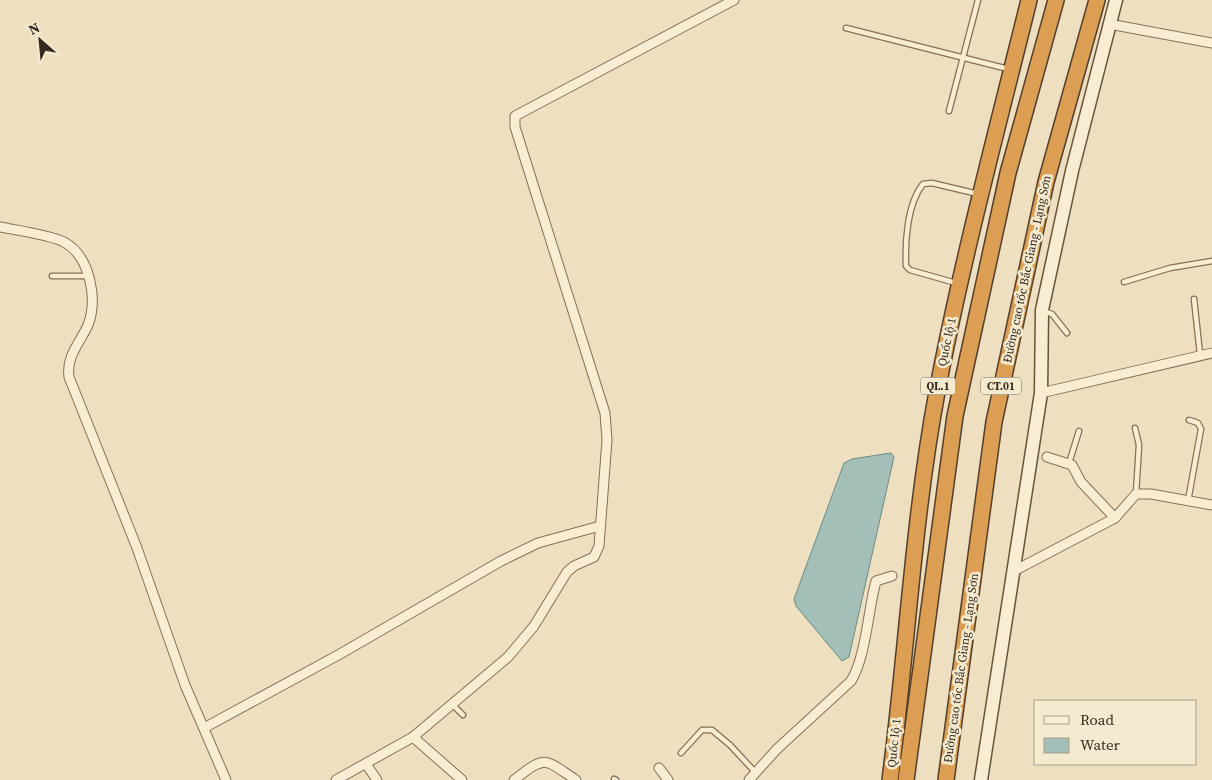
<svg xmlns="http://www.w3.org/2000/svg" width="1212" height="780" viewBox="0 0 1212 780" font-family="'Source Serif 4',serif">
	<rect width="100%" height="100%" fill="#eddfc0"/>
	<polygon fill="#a3bfb7" stroke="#6b8d84" points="891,453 894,457 849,657 842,661 796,606 794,599 844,463 852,459"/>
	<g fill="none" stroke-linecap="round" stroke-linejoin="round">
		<g stroke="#867059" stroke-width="7">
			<g id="lane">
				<polyline points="846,28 1008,69"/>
				<polyline points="949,111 978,0"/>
				<polyline points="52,276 89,276"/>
				<polyline points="1124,282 1170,268 1212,261"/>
				<path d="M956,283L910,270L906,266C905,242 907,204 923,184L932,183L978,194"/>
				<polyline points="1194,299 1200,354"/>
				<polyline points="1043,311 1052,314 1067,333"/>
				<polyline points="1135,428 1139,445 1136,494"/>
				<polyline points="1071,464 1070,460 1079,431"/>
				<polyline points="1188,501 1201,429 1198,423 1189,420"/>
				<polyline points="452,704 463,715"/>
				<polyline points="681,753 702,730 712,730 730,745 756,773"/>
				<polyline points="614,779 616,780"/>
			</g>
		</g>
		<g stroke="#867059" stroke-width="11">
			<g id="street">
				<polyline points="1109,24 1212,43"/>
				<path d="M0,227C16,230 51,235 64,242C90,256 98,299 88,325C80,343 66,356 69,377L137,548L185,685L226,780"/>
				<polyline points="1041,393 1212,353"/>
				<polyline points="1047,457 1072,465 1081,482 1115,518"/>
				<polyline points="1014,571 1115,518 1136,494 1151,494 1212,505"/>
				<polyline points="204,728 340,654 501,561 538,543 600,526"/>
				<polyline points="413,737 462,780"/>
				<polyline points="366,764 377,780"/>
				<polyline points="659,768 668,780"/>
				<polyline points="336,780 413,737 508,657 534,626 567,572 574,566 594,557 599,546 607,440 605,413 515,127 515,116 734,0"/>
				<path d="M514,780C546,755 543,758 576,780"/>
				<path d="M749,780L777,749L851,681C866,657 868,610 876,581L892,576"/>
			</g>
		</g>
		<g stroke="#67523c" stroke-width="15">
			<polyline id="secondary" points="981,780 1041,393 1042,310 1072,171 1116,0"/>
		</g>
		<g stroke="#533f2d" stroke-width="18">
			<g id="highway">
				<path d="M890,780C907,651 913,520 937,392C962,260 997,130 1029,0"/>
				<polyline points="906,780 955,416 1008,173 1056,0"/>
				<polyline points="946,780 994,422 1046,182 1097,0"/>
			</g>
		</g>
		<use href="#lane" stroke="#f8edd3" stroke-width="4.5"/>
		<use href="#street" stroke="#f8edd3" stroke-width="9"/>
		<use href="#secondary" stroke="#f8edd3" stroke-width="12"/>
		<use href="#highway" stroke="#dc9e52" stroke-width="15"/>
	</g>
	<g text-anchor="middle" stroke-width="5" stroke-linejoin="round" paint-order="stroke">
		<g fill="#f4ead0" stroke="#6f6353" stroke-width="1">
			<rect x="920.5" y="377.5" width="35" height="17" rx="4"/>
			<rect x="981" y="377.5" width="40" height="17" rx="4"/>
		</g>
		<g font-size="11" font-weight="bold" fill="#36291d">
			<text x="938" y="390">QL.1</text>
			<text x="1001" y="390">CT.01</text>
		</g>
		<g font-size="12" fill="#36291d" stroke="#f4ead0">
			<text transform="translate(1027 269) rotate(-78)" y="4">Đường cao tốc Bắc Giang - Lạng Sơn</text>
			<text transform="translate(947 342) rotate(-78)" y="4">Quốc lộ 1</text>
			<text transform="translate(961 668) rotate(-82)" y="4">Đường cao tốc Bắc Giang - Lạng Sơn</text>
			<text transform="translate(894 743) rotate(-84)" y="4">Quốc lộ 1</text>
		</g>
	</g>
	<rect x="1034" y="700" width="162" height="65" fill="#f4ead0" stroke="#a89d88"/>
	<rect x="1044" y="716" width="25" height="8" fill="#f8edd3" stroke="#a89d88"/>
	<text x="1080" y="725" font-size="15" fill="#36291d">Road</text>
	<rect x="1044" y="738" width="25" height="15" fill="#a3bfb7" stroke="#a89d88"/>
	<text x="1080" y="750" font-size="15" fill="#36291d">Water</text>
	<g transform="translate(40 40) rotate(333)" stroke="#f4ead0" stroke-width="4" paint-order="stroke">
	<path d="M0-4L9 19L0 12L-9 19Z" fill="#36291d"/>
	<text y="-8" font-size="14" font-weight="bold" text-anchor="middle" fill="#36291d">N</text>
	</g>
</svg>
